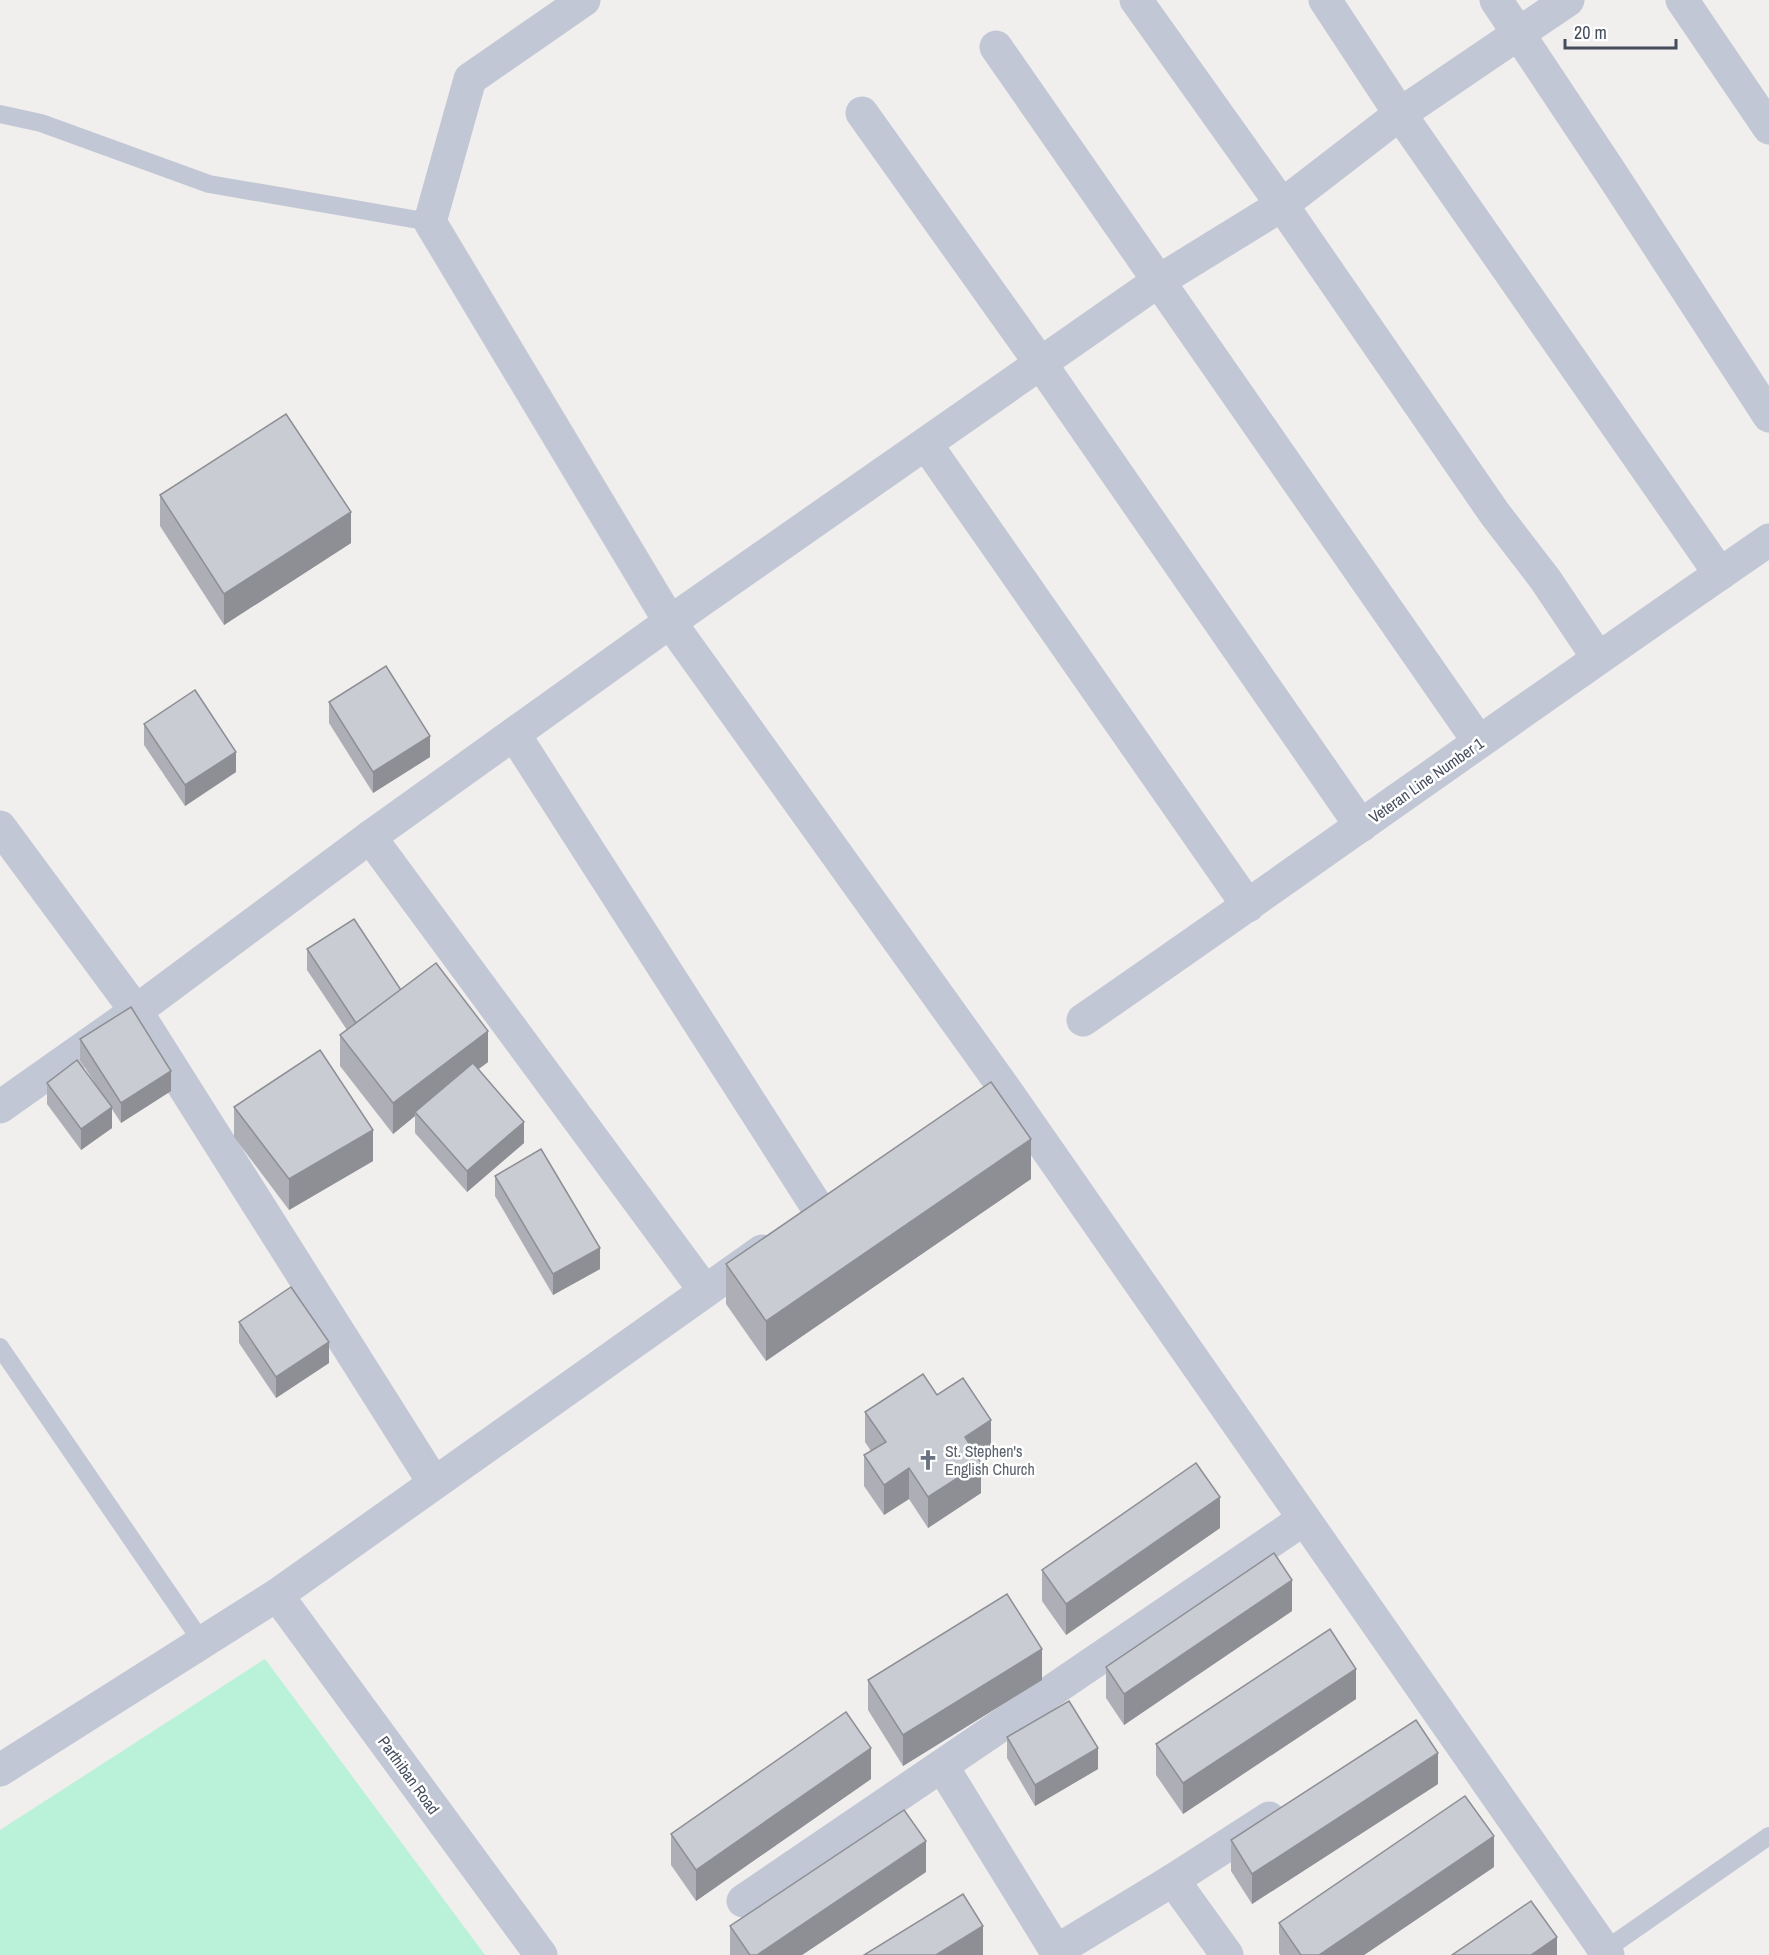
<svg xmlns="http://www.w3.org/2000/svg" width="1769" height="1955" viewBox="0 0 1769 1955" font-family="'Archivo Narrow',sans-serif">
	<rect width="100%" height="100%" fill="#f1eeee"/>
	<polygon fill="#baf1d9" points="265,1659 485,1955 0,1955 0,1830"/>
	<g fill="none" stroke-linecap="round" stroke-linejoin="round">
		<g stroke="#c1c7d4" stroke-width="18">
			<polyline points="0,114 41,123 209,184 430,222"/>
			<polyline points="0,1347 202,1642"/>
			<polyline points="1605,1950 1769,1836"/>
		</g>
		<g stroke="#c1c7d4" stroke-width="33">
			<polyline points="584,0 470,79 430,222 670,622 1000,1082 1608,1955"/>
			<polyline points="1136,0 1282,205 1495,514 1545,579 1598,658"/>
			<polyline points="1325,0 1400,114 1720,574"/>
			<polyline points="1496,0 1613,176 1769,416"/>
			<polyline points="1682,0 1769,128"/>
			<polyline points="996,47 1479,742"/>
			<polyline points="862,113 1041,364 1361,826"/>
			<polyline points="926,444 1248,906"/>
			<polyline points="514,734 819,1210"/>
			<polyline points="0,827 136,1011 434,1483"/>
			<polyline points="370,837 705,1291"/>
			<path d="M1083,1020C1313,861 1539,698 1769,540"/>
			<polyline points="0,1107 136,1011 370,837 670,622 1157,282 1282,205 1400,114 1568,0"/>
			<polyline points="277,1595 541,1955"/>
			<polyline points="942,1766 1056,1951 1173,1880 1269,1818"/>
			<polyline points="0,1770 277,1595 762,1251"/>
			<polyline points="1173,1880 1227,1955"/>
			<polyline points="743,1901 1304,1519"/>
		</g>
	</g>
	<g fill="#aeafb6">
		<polygon points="160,495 351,543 224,625 160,526"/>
		<polygon points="329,702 430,757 373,793 329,723"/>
		<polygon points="144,724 236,772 185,806 144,745"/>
		<polygon points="307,949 401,990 488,1062 478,1069 524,1143 467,1192 415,1133 415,1116 393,1134 340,1066 340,1035 347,1030 307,970"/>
		<polygon points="80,1039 171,1091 121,1123 112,1109 112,1128 81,1150 47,1104 47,1083 100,1091 80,1060"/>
		<polygon points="234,1107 373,1161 289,1210 234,1137"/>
		<polygon points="495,1176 600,1269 553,1295 495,1196"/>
		<polygon points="1031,1179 766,1361 726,1304 726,1264"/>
		<polygon points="239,1322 329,1363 276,1398 239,1343"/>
		<polygon points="937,1395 991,1451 979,1459 981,1493 928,1528 909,1499 884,1515 864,1486 864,1455 871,1451 865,1442 865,1412"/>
		<polygon points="1220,1528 1066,1635 1042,1601 1042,1570"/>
		<polygon points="1292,1611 1124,1725 1106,1698 1106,1667"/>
		<polygon points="868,1680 1042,1680 903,1766 868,1710"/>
		<polygon points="1356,1699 1183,1814 1156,1775 1156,1744"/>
		<polygon points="1007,1737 1098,1769 1035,1806 1007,1758"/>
		<polygon points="871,1779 696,1901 671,1865 671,1834"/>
		<polygon points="1438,1784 1252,1904 1231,1871 1231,1840"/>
		<polygon points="1494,1867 1364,1955 1280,1955 1279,1953 1279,1923"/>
		<polygon points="926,1872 802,1955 730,1955 730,1926"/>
	</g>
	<g fill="#8d8f94">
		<polygon points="351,512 351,543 224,625 224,594"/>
		<polygon points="430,736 430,757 373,793 373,772"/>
		<polygon points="236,752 236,772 185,806 185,785"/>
		<polygon points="488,1031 488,1062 418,1115 415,1112 415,1116 393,1134 393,1103"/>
		<polygon points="171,1071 171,1091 121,1123 121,1103"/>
		<polygon points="112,1107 112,1128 81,1150 81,1129"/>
		<polygon points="524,1122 524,1143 467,1192 467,1171"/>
		<polygon points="373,1130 373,1161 289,1210 289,1179"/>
		<polygon points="1031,1139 1031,1179 766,1361 766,1321"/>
		<polygon points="600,1248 600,1269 553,1295 553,1274"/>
		<polygon points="329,1342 329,1363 276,1398 276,1377"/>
		<polygon points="991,1420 991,1451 965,1468 965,1437"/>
		<polygon points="981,1463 981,1493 928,1528 928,1497"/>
		<polygon points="909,1468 909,1499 884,1515 884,1485"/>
		<polygon points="1220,1497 1220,1528 1066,1635 1066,1604"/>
		<polygon points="1292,1580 1292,1611 1124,1725 1124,1694"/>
		<polygon points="1042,1649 1042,1680 903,1766 903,1735"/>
		<polygon points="1356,1669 1356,1699 1183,1814 1183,1783"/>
		<polygon points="871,1748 871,1779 696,1901 696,1870"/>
		<polygon points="1098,1748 1098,1769 1035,1806 1035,1785"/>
		<polygon points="1438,1753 1438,1784 1252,1904 1252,1874"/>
		<polygon points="1494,1836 1494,1867 1364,1955 1319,1955"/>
		<polygon points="926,1841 926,1872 802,1955 757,1955"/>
		<polygon points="983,1926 983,1955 936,1955"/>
		<polygon points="1557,1937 1557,1955 1531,1955"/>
	</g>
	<g fill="#caccd4" stroke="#8d8f94" stroke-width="1.5">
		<polygon points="286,414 351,512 224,594 160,495"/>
		<polygon points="386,666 430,736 373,772 329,702"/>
		<polygon points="195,690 236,752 185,785 144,724"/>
		<polygon points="354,919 401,990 356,1023 307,949"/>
		<polygon points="436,963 488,1031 393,1103 340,1035"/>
		<polygon points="131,1007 171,1071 121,1103 80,1039"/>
		<polygon points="320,1050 373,1130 289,1179 234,1107"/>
		<polygon points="77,1060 112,1107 81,1129 47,1083"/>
		<polygon points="473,1063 524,1122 467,1171 415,1112"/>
		<polygon points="991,1082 1031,1139 766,1321 726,1264"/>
		<polygon points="541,1149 600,1248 553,1274 495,1176"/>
		<polygon points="291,1287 329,1342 276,1377 239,1322"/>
		<polygon points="923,1374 937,1395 963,1378 991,1420 965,1437 981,1463 928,1497 909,1468 884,1485 864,1455 886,1442 865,1412"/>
		<polygon points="1196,1463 1220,1497 1066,1604 1042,1570"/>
		<polygon points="1274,1553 1292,1580 1124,1694 1106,1667"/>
		<polygon points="1007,1594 1042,1649 903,1735 868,1680"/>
		<polygon points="1330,1629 1356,1669 1183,1783 1156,1744"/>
		<polygon points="1069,1701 1098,1748 1035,1785 1007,1737"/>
		<polygon points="846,1712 871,1748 696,1870 671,1834"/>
		<polygon points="1416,1720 1438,1753 1252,1874 1231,1840"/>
		<polygon points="1465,1796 1494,1836 1319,1955 1301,1955 1279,1923"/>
		<polygon points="904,1810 926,1841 757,1955 750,1955 730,1926"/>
		<polygon points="963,1894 983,1926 936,1955 864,1955"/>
		<polygon points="1531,1901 1557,1937 1531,1955 1452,1955"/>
	</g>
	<defs>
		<g id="church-bare" transform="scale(1.62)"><path d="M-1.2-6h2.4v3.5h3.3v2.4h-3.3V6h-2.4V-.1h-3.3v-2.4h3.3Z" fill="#6b7280" stroke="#fff" stroke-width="2.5" paint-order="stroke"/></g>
	</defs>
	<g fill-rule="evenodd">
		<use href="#church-bare" x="928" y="1460"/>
	</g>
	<g text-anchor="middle" stroke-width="5" stroke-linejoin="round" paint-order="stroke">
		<g font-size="16" fill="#454d5d" stroke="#fff">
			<text transform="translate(1426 780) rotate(-35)" y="6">Veteran Line Number 1</text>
			<text transform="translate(409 1775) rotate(54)" y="6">Parthiban Road</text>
		</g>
		<g font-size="16" fill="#5b616d" stroke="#fff" text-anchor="start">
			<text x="945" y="1457">St. Stephen's<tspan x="945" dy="18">English Church</tspan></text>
		</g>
	</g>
	<path d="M1565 39v9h111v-9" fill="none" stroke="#454d5d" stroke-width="3"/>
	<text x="1574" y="39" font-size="18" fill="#454d5d" stroke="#ffffff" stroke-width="4.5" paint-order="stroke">20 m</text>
</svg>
